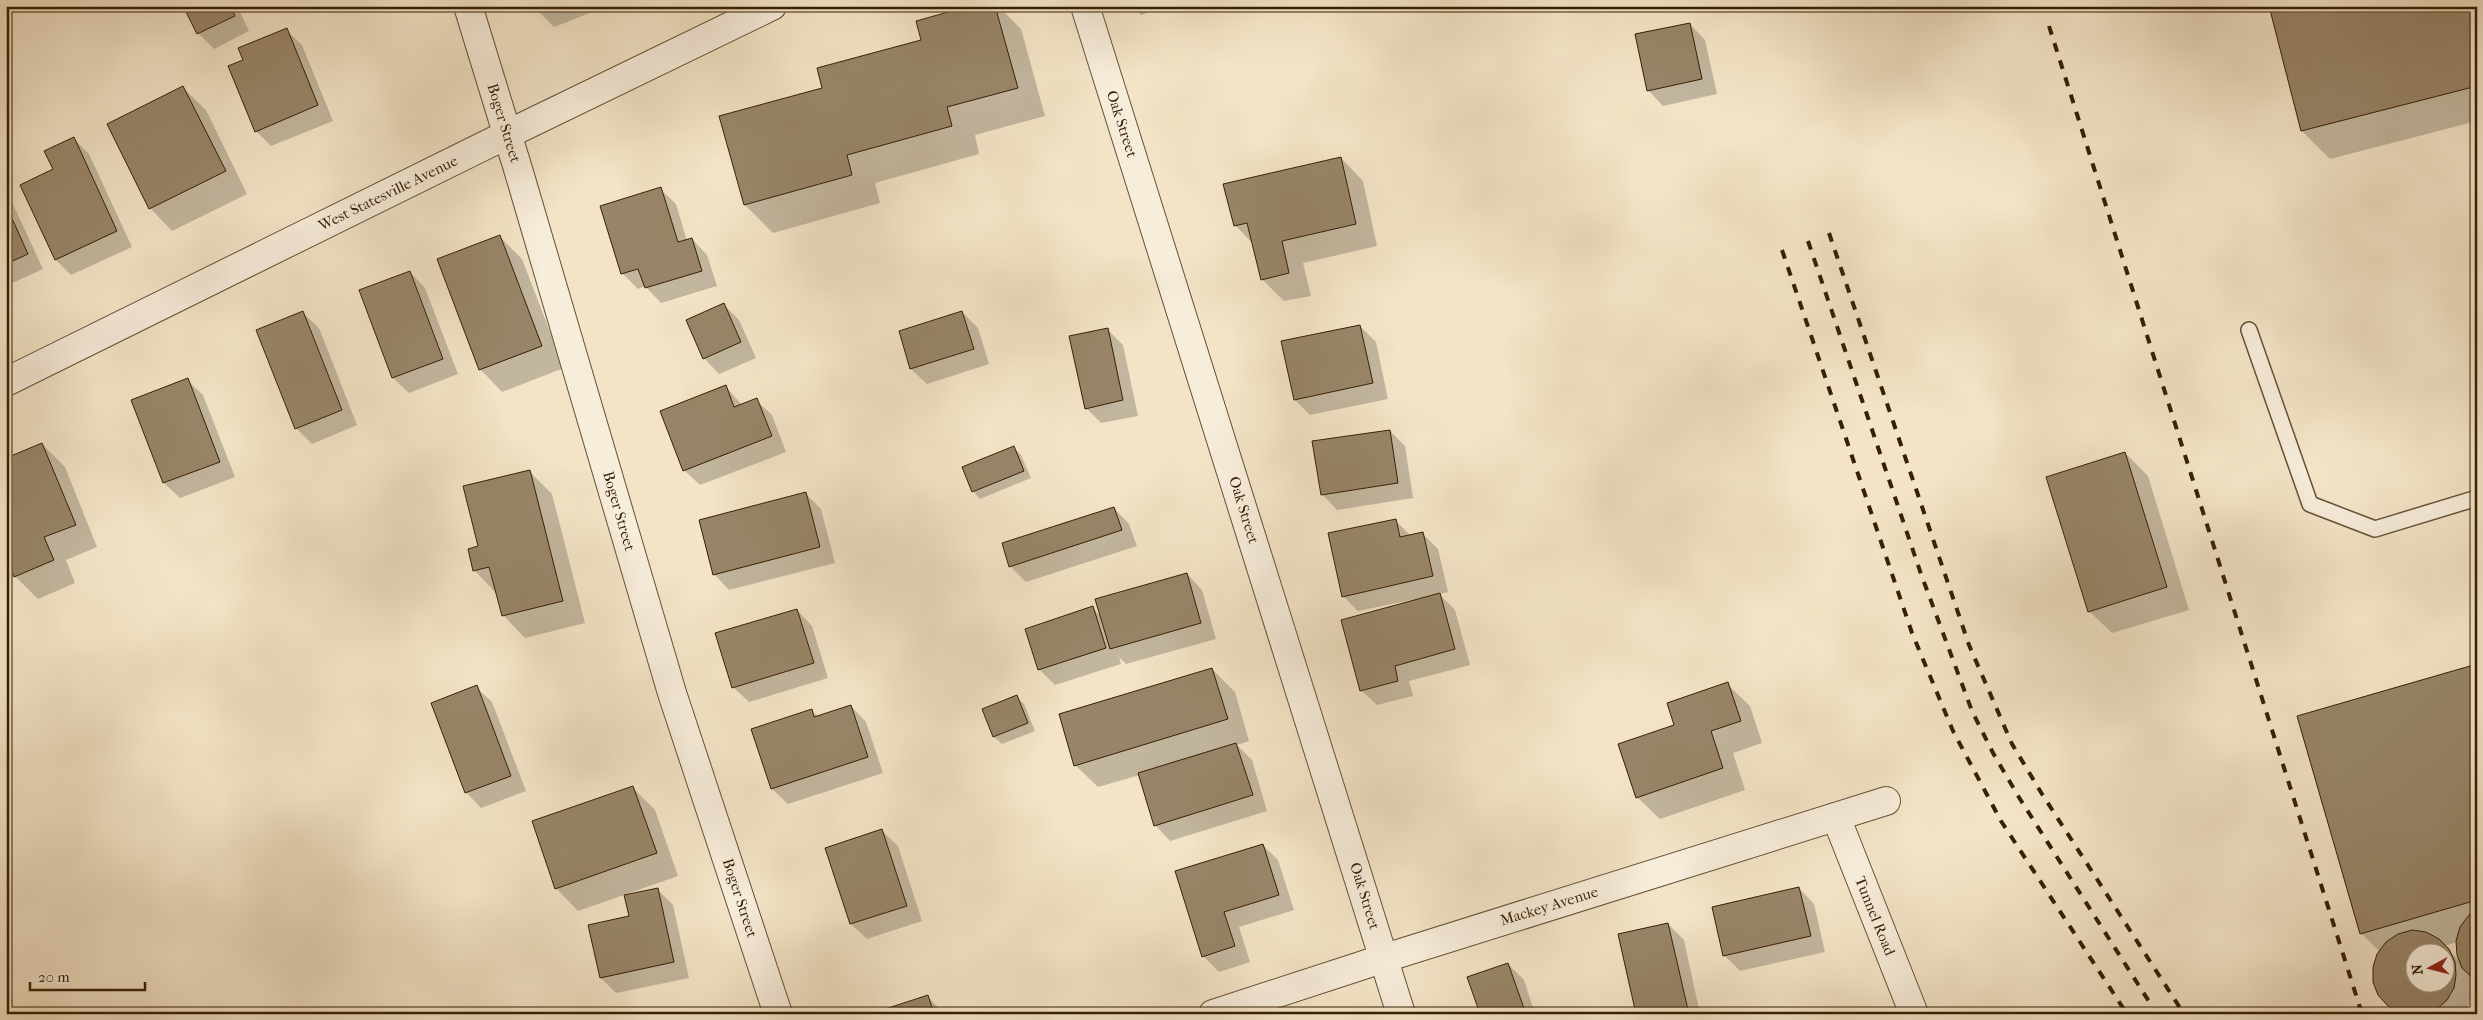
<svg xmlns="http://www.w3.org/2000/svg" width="2483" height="1020" viewBox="0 0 2483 1020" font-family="'IM FELL French Canon',serif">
	<rect width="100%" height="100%" fill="#f3e4c7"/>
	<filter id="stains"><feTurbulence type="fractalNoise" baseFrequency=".004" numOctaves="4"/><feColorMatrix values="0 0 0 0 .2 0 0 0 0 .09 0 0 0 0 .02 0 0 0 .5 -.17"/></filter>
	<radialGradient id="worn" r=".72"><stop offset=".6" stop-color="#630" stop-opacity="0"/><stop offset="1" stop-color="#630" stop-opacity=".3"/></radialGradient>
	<g fill="#0003" fill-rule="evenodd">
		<polygon points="185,6 237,6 249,31 214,49 198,33"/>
		<polygon points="536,6 608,6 554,27 538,11"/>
		<polygon points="974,6 998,6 1021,29 1045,116 975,135 979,154 875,183 880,203 773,233 745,205 824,89 923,41"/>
		<polygon points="1132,6 1166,6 1141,15"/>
		<polygon points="1253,6 1266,6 1256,9"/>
		<polygon points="2477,6 2477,121 2330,159 2302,131"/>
		<polygon points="1690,24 1705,40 1717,94 1663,106 1648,90"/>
		<polygon points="286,30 302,45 333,121 271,146 256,131 244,61"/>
		<polygon points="183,88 206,110 247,194 172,231 150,208 109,124"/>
		<polygon points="74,139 89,154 132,247 71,275 56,260 54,170"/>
		<polygon points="1341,158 1363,181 1377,246 1303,263 1311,296 1284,301 1262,279 1254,245 1235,225"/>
		<polygon points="660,189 676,204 687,241 692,239 707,255 717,286 661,303 645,286 638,289 622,273"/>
		<polygon points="6,196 12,202 43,269 6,286"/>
		<polygon points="500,237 522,259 564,368 502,392 480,369"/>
		<polygon points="410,272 425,288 458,374 409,393 393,378 360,291"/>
		<polygon points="723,304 739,320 756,358 719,374 704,358"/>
		<polygon points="962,312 978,328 989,364 927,384 911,369 900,332"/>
		<polygon points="303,313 319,328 357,425 312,444 296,428 258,331"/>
		<polygon points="1360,326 1376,342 1388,399 1310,415 1295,400"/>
		<polygon points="1107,329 1123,345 1138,416 1101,423 1086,408"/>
		<polygon points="187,380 203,395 235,477 180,498 164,483 133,401"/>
		<polygon points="726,387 742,405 756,400 772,415 786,452 700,485 684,470"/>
		<polygon points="1390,431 1405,446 1413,498 1337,510 1322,494"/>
		<polygon points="42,444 65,467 97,547 66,560 75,583 38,599 15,576"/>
		<polygon points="1013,447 1021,455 1031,478 980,499 973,491"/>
		<polygon points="2125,453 2148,476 2189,610 2112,633 2089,611"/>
		<polygon points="529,471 552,494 585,623 525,638 503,615 497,594 474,570 480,547"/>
		<polygon points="806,494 821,509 835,563 729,590 714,574"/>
		<polygon points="1114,508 1129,524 1137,546 1026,582 1010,566"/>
		<polygon points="1395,520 1411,536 1423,534 1438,549 1448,592 1439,594 1455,610 1470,665 1409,681 1413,696 1377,705 1361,690 1411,600 1358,611 1343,596"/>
		<polygon points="1187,574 1202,590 1216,639 1126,664 1119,657 1121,664 1055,685 1039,669 1092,607 1101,617"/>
		<polygon points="797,610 812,626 828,678 749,702 733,687"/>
		<path d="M2477,665V983L2470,976L2471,992L2469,1004L2463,1014H2398L2388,1004L2380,952L2361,933ZM2457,942L2461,962L2444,946ZM2416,952H2446V982H2416Z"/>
		<polygon points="1212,669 1235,692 1249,741 1237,745 1252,760 1267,811 1170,841 1155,825 1140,775 1098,787 1075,765"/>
		<polygon points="1727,684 1750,706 1762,743 1733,753 1745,790 1660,819 1637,797 1676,725"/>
		<polygon points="476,687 492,702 526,791 481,808 466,792"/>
		<polygon points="1016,697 1024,704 1035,731 1002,744 994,737"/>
		<polygon points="851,706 866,722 883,773 788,804 772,789 811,710 818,717"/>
		<polygon points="633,788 655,810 678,876 578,911 556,888"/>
		<polygon points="882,831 898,846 922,921 867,939 851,924"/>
		<polygon points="1263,845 1278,860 1294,910 1239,927 1250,962 1219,972 1203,956 1177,871"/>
		<polygon points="1799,888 1814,904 1825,952 1740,971 1725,956 1714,908"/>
		<polygon points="657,889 673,905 689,978 616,993 601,978 630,917"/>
		<polygon points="1668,924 1684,940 1700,1014 1638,1014"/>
		<polygon points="1508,964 1524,980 1535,1014 1481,1014"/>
		<polygon points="928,997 945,1014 874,1014"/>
	</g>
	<g fill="#988569" stroke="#361f03" fill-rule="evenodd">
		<polygon points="183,6 230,6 235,16 197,34"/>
		<polygon points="535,6 553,6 537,12"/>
		<polygon points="970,6 995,6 1018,88 947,107 952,126 847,155 852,175 744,205 719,116 822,88 817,68 921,40 916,21"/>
		<polygon points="2269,6 2477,6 2477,86 2301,131"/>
		<polygon points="1690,23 1702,79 1647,91 1635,34"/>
		<polygon points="287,28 318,105 255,132 228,66 243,60 238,48"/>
		<polygon points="183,86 226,171 149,209 107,124"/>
		<polygon points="74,137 117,231 55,260 20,185 53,169 44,151"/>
		<polygon points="1341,157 1356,224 1282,241 1289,273 1261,280 1247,223 1234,226 1223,184"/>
		<polygon points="661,187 678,242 692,238 702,271 645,288 638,269 621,274 600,206"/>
		<polygon points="6,205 28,254 6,264"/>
		<polygon points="500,235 542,346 479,370 437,259"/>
		<polygon points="410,271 443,359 392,378 359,290"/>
		<polygon points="724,303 741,342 703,359 686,320"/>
		<polygon points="303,311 342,410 295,429 256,330"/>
		<polygon points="962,311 974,349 910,369 899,331"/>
		<polygon points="1360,325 1373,383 1294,400 1281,341"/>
		<polygon points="1108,328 1123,400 1085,409 1069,336"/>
		<polygon points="188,378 220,462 163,483 131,400"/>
		<polygon points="726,385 734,407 757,398 772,436 683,471 660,411"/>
		<polygon points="1390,430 1398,483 1321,495 1312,441"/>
		<polygon points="42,443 76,525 44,537 54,560 14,577 6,557 6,458"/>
		<polygon points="1014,446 1024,471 972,492 962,467"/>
		<polygon points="2125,452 2167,587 2088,612 2046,477"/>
		<polygon points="530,470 563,601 502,616 489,567 473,571 468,549 478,546 463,486"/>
		<polygon points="806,492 820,547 713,575 699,520"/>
		<polygon points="1114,507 1122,530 1009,567 1002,543"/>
		<polygon points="1396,519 1400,537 1423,532 1433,576 1342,597 1328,533"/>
		<polygon points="1187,573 1201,623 1110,649 1095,599"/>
		<polygon points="1440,593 1455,649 1395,666 1398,681 1360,691 1341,620"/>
		<polygon points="1093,606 1106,648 1038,670 1025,629"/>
		<polygon points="797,609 814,663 732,688 715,633"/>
		<polygon points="2477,664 2477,900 2360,934 2297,716"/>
		<polygon points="1212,668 1228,719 1074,766 1059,714"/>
		<polygon points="1728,682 1741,721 1711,731 1723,768 1636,798 1618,744 1674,725 1667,703"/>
		<polygon points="477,685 511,776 465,793 431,703"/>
		<polygon points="1017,695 1028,723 993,737 982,709"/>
		<polygon points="851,705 868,757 771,789 751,729 812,709 814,717"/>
		<polygon points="1236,743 1253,795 1154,826 1138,773"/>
		<polygon points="633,786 657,853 555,889 532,821"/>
		<polygon points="882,829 907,906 850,924 825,848"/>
		<polygon points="1263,844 1279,895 1224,912 1235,946 1202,957 1175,871"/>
		<polygon points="1799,887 1811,936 1723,956 1712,907"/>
		<polygon points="658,888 674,962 600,978 588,925 629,916 624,895"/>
		<polygon points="2477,910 2477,982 2462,968 2457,955 2456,941 2460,927 2469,915"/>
		<polygon points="1668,923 1689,1014 1636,1014 1618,934"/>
		<path d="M2412,930L2426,932L2439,939L2449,949L2455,962L2456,975L2454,988L2447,1000L2437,1009L2425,1014L2398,1012L2387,1005L2378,995L2373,982V967L2377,954L2386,942L2398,934ZM2416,952H2446V982H2416Z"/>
		<polygon points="1508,963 1526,1014 1480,1014 1467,977"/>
		<polygon points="928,995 934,1014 870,1014"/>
	</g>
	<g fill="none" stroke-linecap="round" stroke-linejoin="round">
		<g stroke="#655034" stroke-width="18">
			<polyline id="service" points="2249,330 2310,504 2375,529 2477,498"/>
		</g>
		<g stroke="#655034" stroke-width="30">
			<g id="minor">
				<polyline points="468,6 518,169 672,693 778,1014"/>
				<polyline points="1085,6 1401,1014"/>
				<polyline points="1836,817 1914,1014"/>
				<polyline points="1213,1014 1385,958 1886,801"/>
			</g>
		</g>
		<g stroke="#655034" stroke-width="30">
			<polyline id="tertiary" points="6,382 508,134 772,6"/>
		</g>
		<use href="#service" stroke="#f7eddb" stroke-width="15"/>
		<use href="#minor" stroke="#f7eddb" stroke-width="28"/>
		<use href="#tertiary" stroke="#f7eddb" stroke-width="28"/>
		<g stroke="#361f03" stroke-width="4" stroke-dasharray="9 9" stroke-linecap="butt">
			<polyline points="2049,26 2362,1014"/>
			<polyline points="1829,233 1969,645 2012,744 2042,794 2184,1014"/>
			<polyline points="1808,241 1921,574 1972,711 1993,753 2020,799 2157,1014"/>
			<polyline points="1782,250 1912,633 1953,731 2001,821 2127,1014"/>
		</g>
	</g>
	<g text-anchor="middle" stroke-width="5" stroke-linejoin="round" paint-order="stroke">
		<g font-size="15" fill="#361f03" stroke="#f7eddb">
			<text transform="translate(504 123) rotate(73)" y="5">Boger Street</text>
			<text transform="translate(1122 124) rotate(72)" y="5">Oak Street</text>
			<text transform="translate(388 193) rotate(-26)" y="5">West Statesville Avenue</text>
			<text transform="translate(1244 510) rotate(73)" y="5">Oak Street</text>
			<text transform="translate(619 511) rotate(74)" y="5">Boger Street</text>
			<text transform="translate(1365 896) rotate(73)" y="5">Oak Street</text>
			<text transform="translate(740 898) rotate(72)" y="5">Boger Street</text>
			<text transform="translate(1549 906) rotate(-17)" y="5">Mackey Avenue</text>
			<text transform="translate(1875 916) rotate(68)" y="5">Tunnel Road</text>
		</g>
	</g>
	<rect width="2483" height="1020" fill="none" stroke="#f3e4c7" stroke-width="25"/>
	<rect x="8" y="8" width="2468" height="1005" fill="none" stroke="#361f03" stroke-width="2.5"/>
	<rect x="12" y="12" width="2458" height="995" fill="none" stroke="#361f03"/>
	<g transform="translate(2430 968) rotate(263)"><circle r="24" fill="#f7eddb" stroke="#aa9b85"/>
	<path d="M0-4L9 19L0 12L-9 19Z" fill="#8f2418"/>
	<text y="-8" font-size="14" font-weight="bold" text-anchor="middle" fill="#361f03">N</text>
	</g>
	<path d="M30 982v8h115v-8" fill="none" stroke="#361f03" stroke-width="2.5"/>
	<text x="38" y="982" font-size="15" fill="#361f03" stroke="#f7eddb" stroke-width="4" paint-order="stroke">20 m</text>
	<rect width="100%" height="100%" filter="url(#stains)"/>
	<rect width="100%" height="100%" fill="url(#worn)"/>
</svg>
